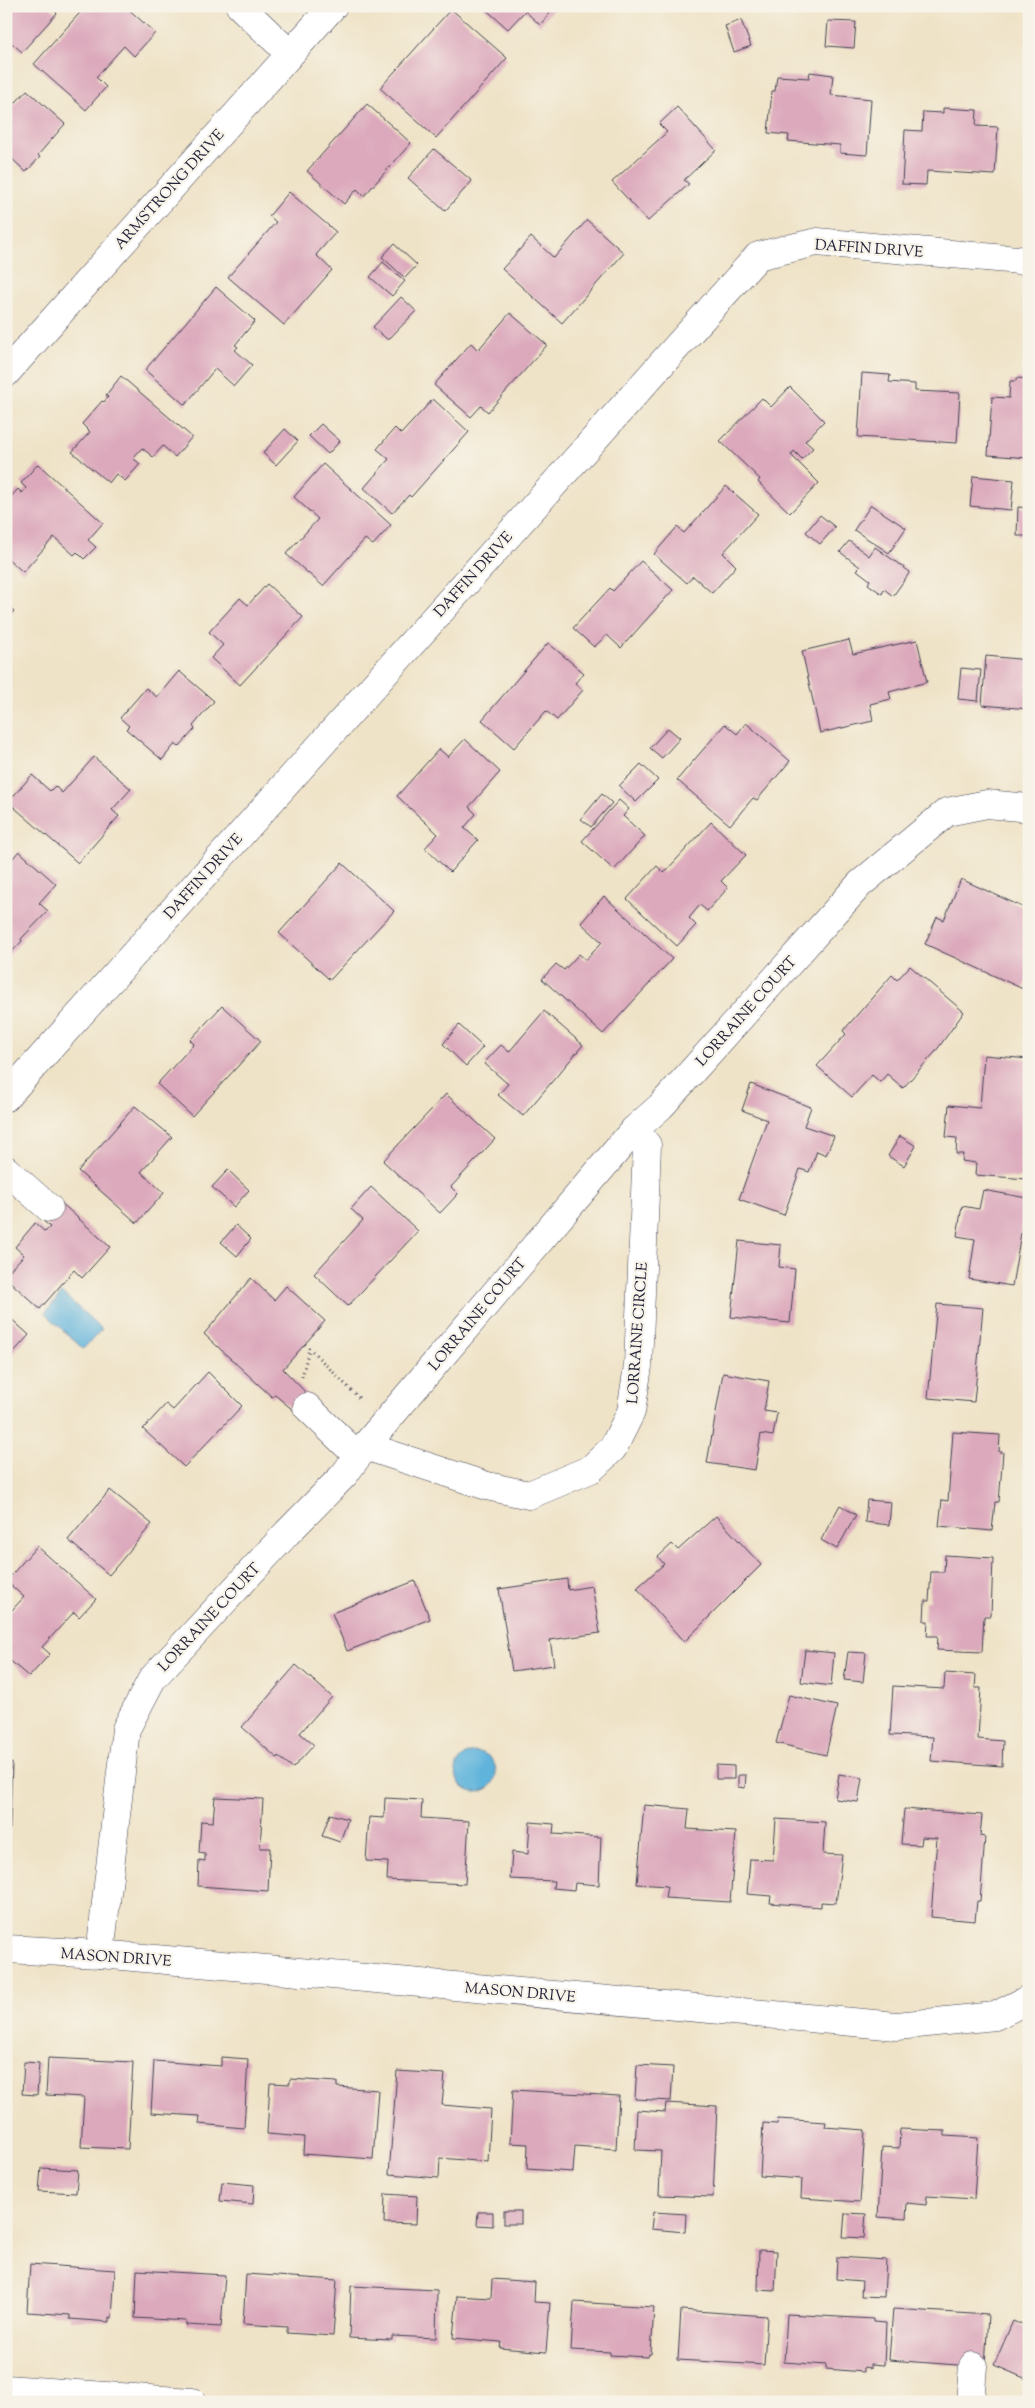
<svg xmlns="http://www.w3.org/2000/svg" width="1035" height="2408" viewBox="0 0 1035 2408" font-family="'Sorts Mill Goudy',serif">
	<rect width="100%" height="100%" fill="#f7f3e8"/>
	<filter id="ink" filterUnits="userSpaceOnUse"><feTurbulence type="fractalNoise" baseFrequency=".02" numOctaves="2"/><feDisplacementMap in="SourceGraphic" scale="10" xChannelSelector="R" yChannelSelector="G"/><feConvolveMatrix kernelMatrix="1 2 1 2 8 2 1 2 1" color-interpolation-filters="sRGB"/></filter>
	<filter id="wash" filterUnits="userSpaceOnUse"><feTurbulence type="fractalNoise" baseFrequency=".0096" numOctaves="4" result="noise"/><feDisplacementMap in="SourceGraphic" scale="20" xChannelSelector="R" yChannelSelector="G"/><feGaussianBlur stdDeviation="1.12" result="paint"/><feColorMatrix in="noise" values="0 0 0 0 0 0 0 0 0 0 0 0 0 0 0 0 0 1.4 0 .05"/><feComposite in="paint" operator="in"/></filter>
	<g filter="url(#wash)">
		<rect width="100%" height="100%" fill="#efe3c7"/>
		<g fill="#61b4dc" stroke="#426b8c">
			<polygon points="62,1293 102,1329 83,1349 45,1313"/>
			<circle cx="476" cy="1772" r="20"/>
		</g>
		<g id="blocks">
			<g fill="#dca9bc">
				<polygon points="13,6 49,6 57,13 22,52 6,38 6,14"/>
				<polygon points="86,6 125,6 155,33 134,56 124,46 96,77 106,87 86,110 34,64"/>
				<polygon points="482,6 556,6 540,25 525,11 508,29"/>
				<polygon points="451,9 507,58 436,138 380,88"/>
				<polygon points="741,20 751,46 734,52 725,26"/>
				<polygon points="828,21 856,22 854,48 826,46"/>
				<polygon points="810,72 833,75 831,95 871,99 867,155 840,153 840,145 788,141 789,135 768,133 772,91 775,91 777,76 809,78"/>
				<polygon points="27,90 65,124 38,155 40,157 26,172 6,153 6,113"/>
				<polygon points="367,104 411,143 364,196 357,189 344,204 307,171"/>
				<polygon points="677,107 716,150 684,180 689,184 648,221 612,182 667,132 659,124"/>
				<polygon points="943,108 977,110 976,126 998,127 995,175 927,171 926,185 902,184 905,130 922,131 923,112 943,113"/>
				<polygon points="434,149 472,181 445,211 408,178"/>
				<polygon points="289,192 336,232 316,255 332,270 284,325 228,277 276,222 269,216"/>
				<polygon points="587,220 624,253 562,323 502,269 531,237 554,258"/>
				<polygon points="394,244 417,265 405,278 382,257"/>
				<polygon points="383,262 405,281 392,296 370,277"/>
				<polygon points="216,287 255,321 235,345 238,347 235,350 252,365 234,386 215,369 185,405 145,370"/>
				<polygon points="401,297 416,311 388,340 373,327"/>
				<polygon points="510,313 547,345 488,412 481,406 471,417 434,385 471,343 478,350"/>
				<polygon points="862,373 890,375 889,382 915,384 915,391 960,393 957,443 858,437"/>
				<polygon points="121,376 192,437 175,457 163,446 153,457 142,448 133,458 140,464 125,481 116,474 109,483 72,452 90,432 82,424 102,401 104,402 108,397 106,395"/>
				<polygon points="1017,378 1029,379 1029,458 988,455 992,397 1009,398 1010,381 1016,381"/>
				<polygon points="790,387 824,421 805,441 813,448 802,459 794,451 791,455 819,483 790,513 758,482 760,479 720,441 762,398 771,407"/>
				<polygon points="433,399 469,432 411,497 409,495 392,513 364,488 389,459 377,449 395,428 401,434"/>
				<polygon points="321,424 340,441 328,454 309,436"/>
				<polygon points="285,429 298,441 276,465 263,453"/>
				<polygon points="38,464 103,523 88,540 96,547 84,559 77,552 74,555 54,537 23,572 6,557 6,502 18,489 22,493 26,488 21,483"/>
				<polygon points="323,464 391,525 373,545 365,539 323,586 286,554 318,519 294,497"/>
				<polygon points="973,476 1014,480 1011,510 970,506"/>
				<polygon points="726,486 758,514 723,553 736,566 712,593 693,576 687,583 654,554 677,527 684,533"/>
				<polygon points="871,505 906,528 889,553 854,530"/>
				<polygon points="1018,507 1029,508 1029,536 1017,536"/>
				<polygon points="820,515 835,527 820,544 806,532"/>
				<polygon points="849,541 869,556 875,547 910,572 893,596 884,589 882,594 868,584 870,580 857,570 860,567 840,552"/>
				<polygon points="641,561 673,590 621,648 607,635 594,647 573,628 610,588 613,591"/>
				<polygon points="267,584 303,617 240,685 211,658 223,645 209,632 240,598 248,605"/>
				<polygon points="6,604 14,611 6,620"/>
				<polygon points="849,640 853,654 917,640 927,682 889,692 891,699 870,704 873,721 820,733 802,651"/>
				<polygon points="548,643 584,673 575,683 583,690 557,720 546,711 514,748 482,720"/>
				<polygon points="986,656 1029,660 1029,709 982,705"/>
				<polygon points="961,668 981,670 978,701 958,699"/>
				<polygon points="179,671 214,701 193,726 195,729 179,747 175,744 162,760 126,729 129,726 120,718 146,688 157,697"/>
				<polygon points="746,723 790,761 757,800 753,798 730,825 677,780 725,724 737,734"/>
				<polygon points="668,728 680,738 662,758 650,748"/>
				<polygon points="465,739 500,772 469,807 476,814 464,828 478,840 450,872 425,848 438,834 397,796 439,749 448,757"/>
				<polygon points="94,757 131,789 112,810 119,816 78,863 8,802 32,775 50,791 55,786 62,793"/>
				<polygon points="641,764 658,780 636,802 619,786"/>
				<polygon points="602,794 612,803 591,827 581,819"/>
				<polygon points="619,800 629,809 623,816 645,836 614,870 582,841"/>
				<polygon points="711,822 746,855 721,881 728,888 707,911 700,905 689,918 696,925 677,946 627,899 657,866 664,873"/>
				<polygon points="19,851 56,884 39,903 48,911 21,939 22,941 6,958 6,866"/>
				<polygon points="342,863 394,911 330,980 279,933"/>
				<polygon points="961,879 1029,910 1029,976 1023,989 925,944 937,917 944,920"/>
				<polygon points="604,896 672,959 603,1034 542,979 556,964 564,970 579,954 586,960 602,942 581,923"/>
				<polygon points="910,966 964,1012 936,1051 903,1088 887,1074 880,1082 872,1075 852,1097 817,1066 846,1034 843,1031 892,975 897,980"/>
				<polygon points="222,1006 261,1041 192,1116 157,1084 194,1044 190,1040"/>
				<polygon points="544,1011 583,1045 523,1116 498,1095 508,1084 484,1063 501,1045 509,1052"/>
				<polygon points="459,1025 483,1047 466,1066 443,1044"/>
				<polygon points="984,1055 1029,1059 1027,1179 975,1175 976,1163 962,1161 963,1154 956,1154 957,1138 946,1137 949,1105 980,1108"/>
				<polygon points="751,1084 811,1107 804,1126 834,1136 826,1155 817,1151 809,1172 800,1169 784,1215 739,1199 767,1120 742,1110"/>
				<polygon points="446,1094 495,1139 451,1187 458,1194 440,1213 383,1161"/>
				<polygon points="135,1106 172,1137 141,1172 164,1193 137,1223 78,1171"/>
				<polygon points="900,1136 916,1146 904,1166 888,1156"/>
				<polygon points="228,1170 249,1190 234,1207 212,1187"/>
				<polygon points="371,1187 418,1231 348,1306 314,1274 363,1220 351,1209"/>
				<polygon points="983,1190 1027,1198 1012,1286 969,1279 975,1239 957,1236 962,1206 979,1209"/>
				<polygon points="57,1199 110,1247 82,1278 74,1270 40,1309 6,1278 6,1274 24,1255 15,1247 35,1223 45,1232 50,1227 40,1218"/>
				<polygon points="236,1225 251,1239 237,1256 221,1242"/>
				<polygon points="739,1241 781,1245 779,1267 795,1269 790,1323 731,1317"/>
				<polygon points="251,1278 274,1300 286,1286 325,1321 283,1369 313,1400 299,1415 275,1395 272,1397 204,1334"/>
				<polygon points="937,1304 983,1308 974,1402 928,1398"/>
				<polygon points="6,1314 29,1335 12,1354 6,1350"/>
				<polygon points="208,1372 242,1406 184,1467 143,1429 166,1404 173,1410"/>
				<polygon points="723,1373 769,1381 764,1411 777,1413 773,1436 761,1434 755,1470 707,1463"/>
				<polygon points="953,1432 1000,1435 999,1452 1003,1452 999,1502 995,1502 992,1531 939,1526 942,1500 948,1501"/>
				<polygon points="110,1490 152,1524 109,1575 68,1540"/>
				<polygon points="867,1500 891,1502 889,1525 865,1522"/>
				<polygon points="840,1505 856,1515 837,1549 821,1540"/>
				<polygon points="716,1516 761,1565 684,1642 637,1588 664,1564 658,1557 672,1544 678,1550"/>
				<polygon points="37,1546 96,1599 79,1617 74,1612 42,1647 50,1654 29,1677 6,1657 6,1605 12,1610 24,1597 6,1581"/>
				<polygon points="945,1555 993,1558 991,1616 984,1616 982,1652 937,1650 938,1636 927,1636 928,1621 924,1621 925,1601 929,1601 931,1572 944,1572"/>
				<polygon points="567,1579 568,1590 592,1586 600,1633 550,1640 554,1665 512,1671 499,1589"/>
				<polygon points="415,1581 430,1619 347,1651 332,1613"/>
				<polygon points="805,1650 834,1653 831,1686 801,1682"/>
				<polygon points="848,1652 866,1653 863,1682 844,1680"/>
				<polygon points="296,1665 332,1697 300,1733 314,1745 293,1768 278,1756 277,1758 242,1727"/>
				<polygon points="945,1673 976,1675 975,1688 981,1688 978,1739 1003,1741 1002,1766 931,1761 933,1737 890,1735 893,1686 944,1689"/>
				<polygon points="789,1695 837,1706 826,1755 776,1743"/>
				<polygon points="6,1763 12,1763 10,1829 6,1828"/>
				<polygon points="716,1765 734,1766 734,1779 716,1779"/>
				<polygon points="839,1774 862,1778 858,1802 835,1799"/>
				<polygon points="738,1775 746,1775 745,1788 738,1787"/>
				<polygon points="215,1797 263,1799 260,1848 270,1848 268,1891 198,1886 199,1860 205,1861 205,1854 199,1853 201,1821 213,1822"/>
				<polygon points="385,1798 422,1800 421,1818 469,1821 465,1884 387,1880 388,1862 366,1861 369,1817 384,1818"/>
				<polygon points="644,1805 689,1809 687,1829 736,1832 730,1902 665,1898 667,1886 637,1884"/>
				<polygon points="904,1809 982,1815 980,1836 985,1837 980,1901 977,1901 975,1921 931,1917 937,1838 922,1837 921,1845 901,1844"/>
				<polygon points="330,1814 348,1819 340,1842 322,1836"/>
				<polygon points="776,1819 825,1822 823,1854 842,1855 836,1903 821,1902 821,1907 770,1903 771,1896 747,1894 750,1859 773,1860"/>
				<polygon points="530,1822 554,1824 553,1834 601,1837 599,1885 575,1883 574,1890 553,1888 554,1881 510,1879 512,1852 528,1854"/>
				<polygon points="221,2057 248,2059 244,2128 199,2124 200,2116 151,2113 154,2061 221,2066"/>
				<polygon points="48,2058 133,2062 128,2149 81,2147 84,2097 46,2095"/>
				<polygon points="24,2062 39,2063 37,2095 22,2094"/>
				<polygon points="637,2065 673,2067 671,2101 635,2099"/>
				<polygon points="397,2071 445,2074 442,2105 491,2109 488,2162 440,2158 439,2178 389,2174"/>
				<polygon points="290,2079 337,2082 337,2087 378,2090 373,2159 303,2154 304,2137 267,2134 270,2083 290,2084"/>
				<polygon points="513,2090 619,2096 616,2149 575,2146 573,2172 527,2169 528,2144 510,2143"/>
				<polygon points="666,2103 717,2106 713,2197 659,2195 661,2151 635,2150 637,2110 665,2112"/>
				<polygon points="778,2119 826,2122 825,2127 865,2130 860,2202 801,2198 802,2179 760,2176 763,2123 777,2124"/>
				<polygon points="900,2129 945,2131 945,2136 978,2138 974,2199 927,2196 926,2205 907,2203 906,2219 878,2217 882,2147 899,2148"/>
				<polygon points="41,2168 78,2170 76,2193 39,2191"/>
				<polygon points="222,2182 254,2185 253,2204 220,2201"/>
				<polygon points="385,2194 417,2196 416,2224 384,2223"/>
				<rect x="504" y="2211" width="17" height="13"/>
				<polygon points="478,2212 493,2212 493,2226 477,2225"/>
				<polygon points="653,2212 686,2214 685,2232 651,2229"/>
				<polygon points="845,2213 866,2214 864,2238 843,2237"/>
				<polygon points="759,2250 777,2251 775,2291 758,2290"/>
				<polygon points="837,2257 886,2260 884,2297 861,2296 862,2281 836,2279"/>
				<polygon points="30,2264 115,2270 112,2318 109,2317 109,2322 70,2319 70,2315 27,2312"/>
				<polygon points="137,2270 225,2275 221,2327 186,2325 186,2321 135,2318"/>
				<polygon points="246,2274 337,2280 333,2336 287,2333 287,2327 243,2324"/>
				<polygon points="492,2279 535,2282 534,2302 550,2303 546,2352 500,2348 501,2342 453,2338 457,2296 491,2298"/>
				<polygon points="351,2286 437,2290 436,2338 392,2336 392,2340 349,2338"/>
				<polygon points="574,2302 654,2307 651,2354 649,2354 648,2357 610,2355 610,2352 571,2350"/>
				<polygon points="893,2309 988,2315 985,2367 889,2360"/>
				<polygon points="681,2310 767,2316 764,2365 678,2360"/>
				<polygon points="787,2314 873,2319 873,2322 886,2323 884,2365 871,2364 871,2368 864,2367 864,2372 826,2369 826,2365 784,2362"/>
				<polygon points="1013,2321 1029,2328 1029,2380 994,2365"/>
			</g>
		</g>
	</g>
	<g filter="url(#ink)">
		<use href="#blocks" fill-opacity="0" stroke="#413f50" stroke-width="1"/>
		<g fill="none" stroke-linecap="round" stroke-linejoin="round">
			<g stroke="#413f50" stroke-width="29">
				<g id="minor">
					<polyline points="240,6 289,53"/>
					<polyline points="6,373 333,6"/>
					<polyline points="6,1097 758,256 817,242 1029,261"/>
					<polyline points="6,1170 49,1208"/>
					<polyline points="307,1407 358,1456"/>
					<polyline points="365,1446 487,1486 529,1495 591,1469 613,1448 631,1412 638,1366 647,1145 634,1130"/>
					<polyline points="6,1949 100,1954 897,2026 995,2016 1029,1999"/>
					<polyline points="100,1954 126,1729 152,1679 287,1533 344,1475 365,1446 634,1130 661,1106 860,884 947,812 987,804 1029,808"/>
					<polyline points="6,2389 192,2402"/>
					<polyline points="970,2402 973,2366"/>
				</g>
			</g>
			<g stroke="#413f50" stroke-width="3" stroke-dasharray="1 4" stroke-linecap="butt">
				<polyline points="305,1344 361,1400"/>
				<polyline points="302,1377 309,1349"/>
			</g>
			<use href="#minor" stroke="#fff" stroke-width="28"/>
		</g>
	</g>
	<g text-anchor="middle" stroke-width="4.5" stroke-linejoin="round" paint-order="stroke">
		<g font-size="15" fill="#22223b" stroke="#f7f3e8">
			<text transform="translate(169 189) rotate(-48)" y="5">ARMSTRONG DRIVE</text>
			<text transform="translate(869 248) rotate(4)" y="5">DAFFIN DRIVE</text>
			<text transform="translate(473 574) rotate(-48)" y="5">DAFFIN DRIVE</text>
			<text transform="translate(203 876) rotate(-48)" y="5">DAFFIN DRIVE</text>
			<text transform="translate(746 1011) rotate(-48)" y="5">LORRAINE COURT</text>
			<text transform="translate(477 1314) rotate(-50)" y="5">LORRAINE COURT</text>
			<text transform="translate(637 1333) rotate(-86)" y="5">LORRAINE CIRCLE</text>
			<text transform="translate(209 1617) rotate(-47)" y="5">LORRAINE COURT</text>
			<text transform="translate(116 1957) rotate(4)" y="5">MASON DRIVE</text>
			<text transform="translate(520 1992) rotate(5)" y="5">MASON DRIVE</text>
		</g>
	</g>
	<rect width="1035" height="2408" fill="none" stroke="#f7f3e8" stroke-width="25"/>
</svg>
